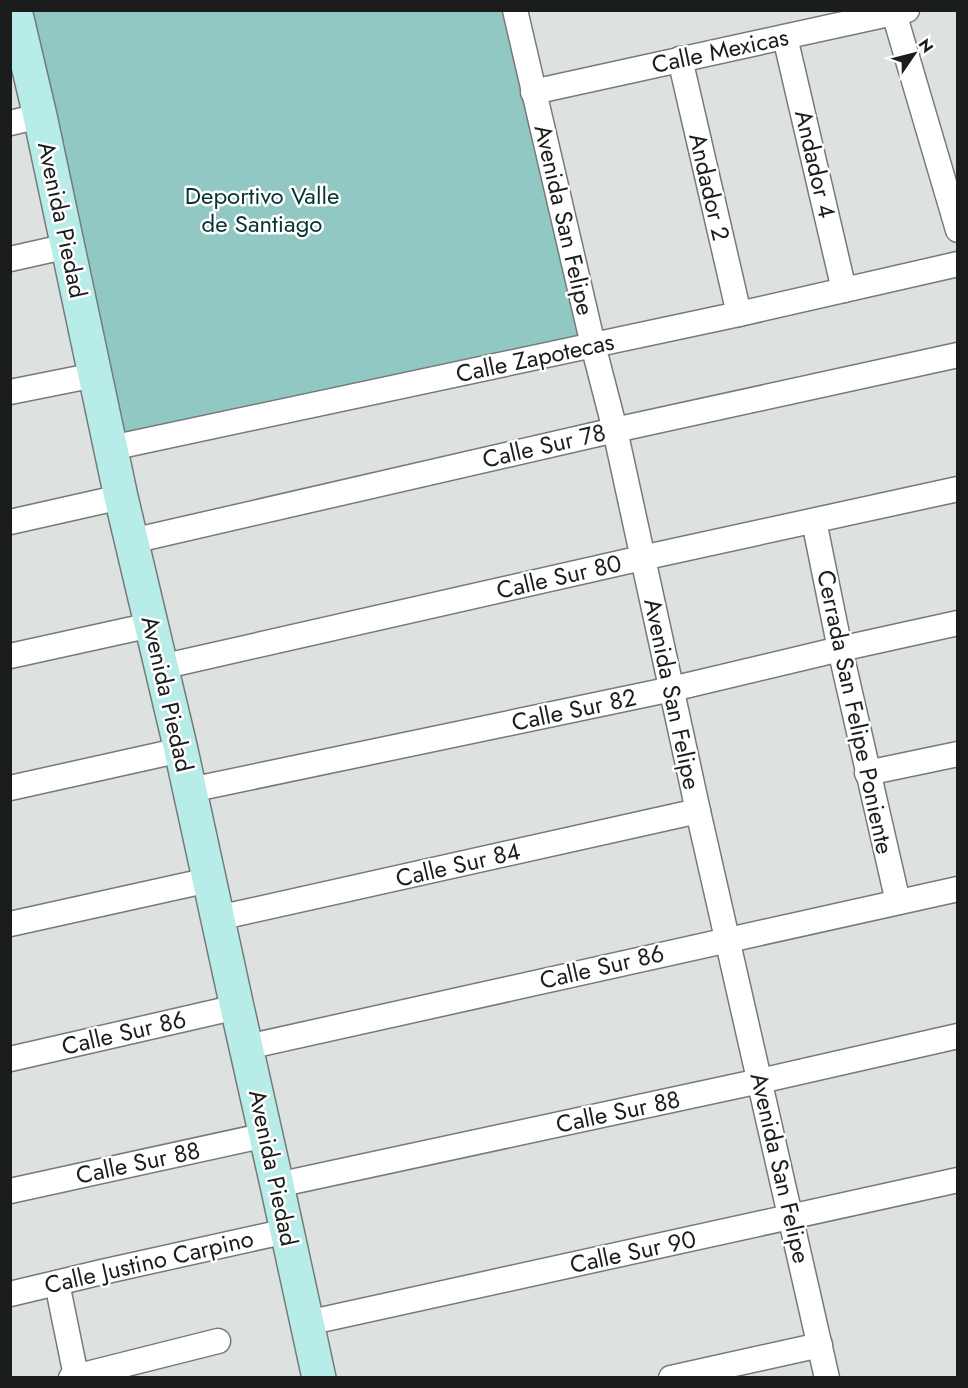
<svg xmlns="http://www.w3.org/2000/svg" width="968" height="1388" viewBox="0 0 968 1388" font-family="Jost,sans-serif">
	<rect width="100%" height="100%" fill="#dde1e0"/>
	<polygon fill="#92c8c3" points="10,11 509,11 586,344 109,448"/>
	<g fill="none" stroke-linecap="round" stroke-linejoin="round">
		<g stroke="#767a79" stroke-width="27">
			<g id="street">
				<polyline points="515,10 593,345 615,430 698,811 827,1378"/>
				<polyline points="894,13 958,230"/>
				<polyline points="785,37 844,290"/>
				<polyline points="680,59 739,314"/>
				<polyline points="533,92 907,10"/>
				<polyline points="10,123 40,116"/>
				<polyline points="10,259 68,246"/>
				<polyline points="10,392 95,375"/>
				<polyline points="111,448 739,314 958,264"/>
				<polyline points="814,521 840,649 898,902"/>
				<polyline points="10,522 121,497"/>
				<polyline points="132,541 615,430 958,355"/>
				<polyline points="10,656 151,625"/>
				<polyline points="161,667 642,558 958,489"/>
				<polyline points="867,773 958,754"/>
				<polyline points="10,788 181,750"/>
				<polyline points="190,790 672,689 840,649 958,623"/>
				<polyline points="218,918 698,811"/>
				<polyline points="10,924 209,880"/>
				<polyline points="247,1047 958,889"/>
				<polyline points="10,1059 237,1007"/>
				<polyline points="277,1185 760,1081 958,1036"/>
				<polyline points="10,1191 266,1135"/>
				<polyline points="57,1283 76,1376"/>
				<polyline points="10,1294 102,1272 287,1231"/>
				<polyline points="307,1323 958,1180"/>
				<polyline points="71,1378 218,1341"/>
				<polyline points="671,1378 820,1345"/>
			</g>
		</g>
		<g stroke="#767a79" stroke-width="36">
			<polyline id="secondary" points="15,10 40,116 121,497 181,750 237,1007 277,1185 319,1378"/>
		</g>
		<use href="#street" stroke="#fff" stroke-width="24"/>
		<use href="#secondary" stroke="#b7ece9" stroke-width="33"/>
	</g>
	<g text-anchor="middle" stroke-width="5" stroke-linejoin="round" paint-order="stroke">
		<g font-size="24" fill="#1b1c1c" stroke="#fff">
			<text transform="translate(720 51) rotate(-12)" y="8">Calle Mexicas</text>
			<text transform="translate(815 164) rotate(77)" y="8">Andador 4</text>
			<text transform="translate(709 187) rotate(77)" y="8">Andador 2</text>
			<text transform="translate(62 220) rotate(78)" y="8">Avenida Piedad</text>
			<text transform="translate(564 220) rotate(77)" y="8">Avenida San Felipe</text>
			<text transform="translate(535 358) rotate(-12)" y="8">Calle Zapotecas</text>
			<text transform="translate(544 446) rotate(-13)" y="8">Calle Sur 78</text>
			<text transform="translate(559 577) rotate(-13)" y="8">Calle Sur 80</text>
			<text transform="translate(167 694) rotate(77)" y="8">Avenida Piedad</text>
			<text transform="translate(672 694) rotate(78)" y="8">Avenida San Felipe</text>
			<text transform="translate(574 710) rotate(-12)" y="8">Calle Sur 82</text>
			<text transform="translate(855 712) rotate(78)" y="8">Cerrada San Felipe Poniente</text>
			<text transform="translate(458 865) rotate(-13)" y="8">Calle Sur 84</text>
			<text transform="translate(602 967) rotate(-13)" y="8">Calle Sur 86</text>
			<text transform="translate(124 1033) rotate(-13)" y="8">Calle Sur 86</text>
			<text transform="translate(618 1112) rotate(-12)" y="8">Calle Sur 88</text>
			<text transform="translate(138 1163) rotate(-12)" y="8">Calle Sur 88</text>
			<text transform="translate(273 1168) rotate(78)" y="8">Avenida Piedad</text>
			<text transform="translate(780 1168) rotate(77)" y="8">Avenida San Felipe</text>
			<text transform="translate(633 1252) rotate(-12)" y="8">Calle Sur 90</text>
			<text transform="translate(149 1262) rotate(-13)" y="8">Calle Justino Carpino</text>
		</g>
		<g font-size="24" fill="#043431" stroke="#fff">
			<text x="262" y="204">Deportivo Valle<tspan x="262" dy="28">de Santiago</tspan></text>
		</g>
	</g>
	<rect width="968" height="1388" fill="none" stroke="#1b1c1c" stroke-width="24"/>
	<g transform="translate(914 54) rotate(55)" stroke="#ffffff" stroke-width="4.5" paint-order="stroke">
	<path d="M0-4.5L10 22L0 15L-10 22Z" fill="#1b1c1c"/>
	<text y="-9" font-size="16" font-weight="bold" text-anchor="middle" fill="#1b1c1c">N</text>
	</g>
</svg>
